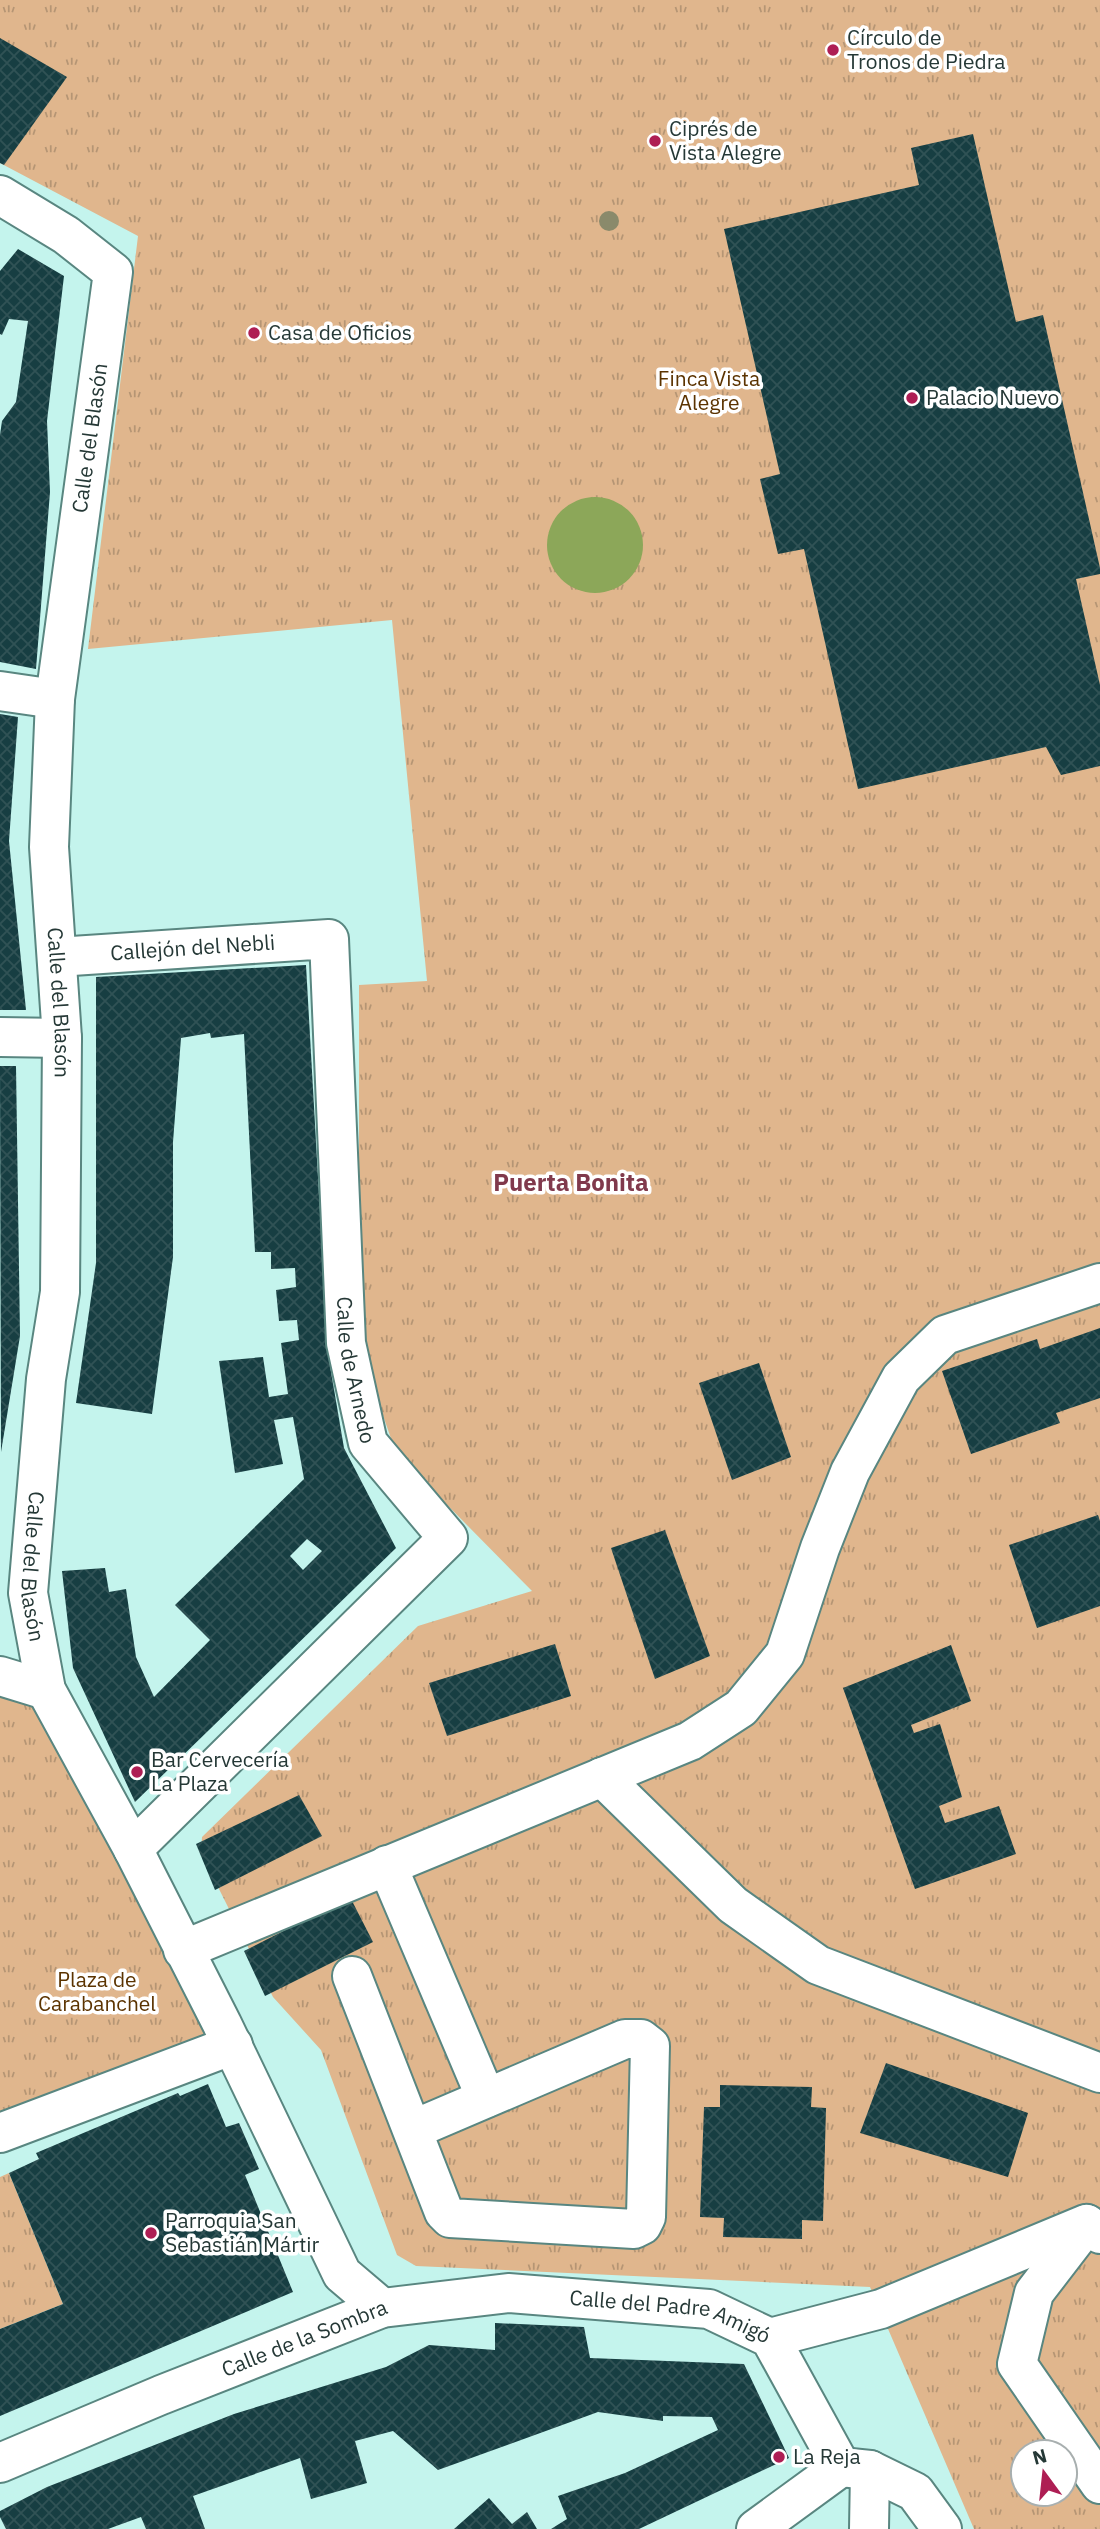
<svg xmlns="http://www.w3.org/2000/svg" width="1100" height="2529" viewBox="0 0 1100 2529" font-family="'IBM Plex Sans',sans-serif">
	<defs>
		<pattern id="park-tufts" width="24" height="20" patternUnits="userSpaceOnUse" patternTransform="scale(1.75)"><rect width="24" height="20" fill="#e0b68d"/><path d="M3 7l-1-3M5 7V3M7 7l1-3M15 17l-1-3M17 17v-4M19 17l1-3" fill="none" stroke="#b59574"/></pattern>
		<pattern id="building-cross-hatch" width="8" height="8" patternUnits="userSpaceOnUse" patternTransform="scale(1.75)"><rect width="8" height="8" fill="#173e42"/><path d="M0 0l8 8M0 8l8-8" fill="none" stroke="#305255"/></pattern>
	</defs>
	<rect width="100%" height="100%" fill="#c4f4ed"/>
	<g fill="url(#park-tufts)" fill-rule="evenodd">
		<path d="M0,0H1100V2529H974L870,2287L416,2266L397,2255L321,2050L273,1997L201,1853L202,1837L418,1626L532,1591L396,1453L359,1346V985L427,981L392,620L88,649L138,236L0,163ZM1023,2452H1065V2494H1023Z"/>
		<polygon points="0,1689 42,1707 233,2045 0,2133"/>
		<polygon points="9,2173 63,2304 0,2329 0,2177"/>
	</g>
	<circle fill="#8ca759" cx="595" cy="545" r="48"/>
	<g fill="url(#building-cross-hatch)" fill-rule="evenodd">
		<polygon points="0,38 67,77 4,165 0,163"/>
		<polygon points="973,134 1016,322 1043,315 1100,568 1100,574 1076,579 1100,685 1100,766 1061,775 1046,747 858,789 804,549 778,554 760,479 780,474 724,229 919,185 911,148"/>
		<polygon points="18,249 64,276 47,421 50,492 36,669 0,662 0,435 2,421 16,402 28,321 9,319 2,335 0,334 0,271"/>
		<polygon points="0,714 18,717 9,841 26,1010 0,1010"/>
		<path d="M306,965L328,1354L344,1448L396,1548L135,1802L73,1668L62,1571L105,1568L109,1592L126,1589L136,1657L154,1697L210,1640L175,1605L304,1479L293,1417L274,1420L283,1464L235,1473L219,1361L263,1357L269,1397L288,1394L281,1343L299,1340L297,1320L279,1321L276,1290L296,1287L295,1268L271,1269V1252H255L244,1034L211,1038L210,1033L181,1038L173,1142V1257L152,1414L76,1403L96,1263V977ZM307,1539L322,1551L303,1570L290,1556Z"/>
		<polygon points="0,1066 16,1066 20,1336 1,1452"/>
		<polygon points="1100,1328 1100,1398 1056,1413 1060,1423 971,1454 942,1371 1037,1339 1040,1349"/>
		<polygon points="759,1363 791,1457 732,1480 699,1383"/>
		<polygon points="1098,1515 1100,1521 1100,1606 1037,1628 1009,1545"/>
		<polygon points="665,1530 710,1656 655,1679 611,1548"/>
		<polygon points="555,1644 571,1696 447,1736 429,1683"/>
		<polygon points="951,1645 971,1701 911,1725 914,1733 940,1724 962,1797 939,1806 945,1823 999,1806 1016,1854 915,1889 843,1688"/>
		<polygon points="299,1795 322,1836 215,1890 196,1844"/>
		<polygon points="350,1897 373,1942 265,1996 244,1951"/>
		<polygon points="886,2063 1028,2113 1008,2177 860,2133"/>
		<polygon points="208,2084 226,2127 239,2123 259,2169 245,2175 293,2292 0,2416 0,2329 63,2304 9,2173 39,2159 36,2153 178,2093 180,2096"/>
		<polygon points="720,2085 812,2087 811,2107 826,2108 823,2221 802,2220 802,2239 723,2237 724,2218 700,2217 704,2107 720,2107"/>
		<polygon points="495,2323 584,2327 590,2358 744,2364 789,2458 639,2529 551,2529 567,2519 558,2496 625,2473 718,2430 712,2417 663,2416 663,2421 598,2412 438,2470 393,2431 355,2441 367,2483 311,2499 300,2458 193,2496 205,2529 146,2529 141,2517 108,2529 6,2529 0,2517 0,2511 47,2487 234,2414 386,2367 429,2345 495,2350"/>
		<polygon points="489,2498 512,2524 527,2512 537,2529 454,2529"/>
	</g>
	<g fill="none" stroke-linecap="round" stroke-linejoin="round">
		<g stroke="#598680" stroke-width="42">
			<g id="minor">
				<path id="s1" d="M0,195L66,235L113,272L55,699L49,847L62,1038L60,1292L46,1379L28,1593L46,1690L133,1849L222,2024L342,2274L382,2308"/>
				<polyline points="0,691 55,699"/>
				<path id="s2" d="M57,957L329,939L346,1343L368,1443L448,1538L133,1849"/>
				<polyline points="0,1037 62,1038"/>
				<polyline points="0,1676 46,1690"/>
				<polyline points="602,1777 733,1905 818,1965 1100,2073"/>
				<polyline points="387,1865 486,2098"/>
				<polyline points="183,1950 690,1741 741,1708 785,1654 820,1548 850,1472 901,1378 945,1335 1100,1283"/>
				<polyline points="352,1976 444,2212 450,2218 634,2229 642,2225 646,2217 650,2046 641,2039 625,2039 412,2130"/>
				<polyline points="0,2133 233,2045"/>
				<polyline points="1087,2224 1034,2293 1017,2364 1100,2484"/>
				<polyline points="770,2338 881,2309 1086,2224 1100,2234"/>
				<path id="s3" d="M0,2463L161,2395L382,2308L508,2293L709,2309L770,2338L841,2467"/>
				<polyline points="841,2467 870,2470 915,2492 942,2529"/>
				<polyline points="756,2529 841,2467"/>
				<polyline points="869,2529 870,2470"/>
			</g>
		</g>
		<use href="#minor" stroke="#fff" stroke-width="38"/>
	</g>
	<circle fill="#8a8a6b" cx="609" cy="221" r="10"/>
	<g fill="#ae1e54" stroke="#fff" stroke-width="2.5">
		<circle cx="833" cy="50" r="7"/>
		<circle cx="655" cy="141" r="7"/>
		<circle cx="254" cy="333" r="7"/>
		<circle cx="912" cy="398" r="7"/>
		<circle cx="137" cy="1772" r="7"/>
		<circle cx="151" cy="2233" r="7"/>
		<circle cx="779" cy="2457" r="7"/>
	</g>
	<g text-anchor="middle" stroke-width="7" stroke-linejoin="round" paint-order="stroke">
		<g font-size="21" fill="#253836" stroke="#fff" text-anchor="start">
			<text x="847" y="45">Círculo de<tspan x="847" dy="24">Tronos de Piedra</tspan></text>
			<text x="669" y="136">Ciprés de<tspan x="669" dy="24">Vista Alegre</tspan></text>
			<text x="268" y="340">Casa de Oficios</text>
			<text x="926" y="405">Palacio Nuevo</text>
			<text x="151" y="1767">Bar Cervecería<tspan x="151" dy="24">La Plaza</tspan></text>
			<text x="165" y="2228">Parroquia San<tspan x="165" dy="24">Sebastián Mártir</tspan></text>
			<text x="793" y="2464">La Reja</text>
		</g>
		<g font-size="21" fill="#5b3300" stroke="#fff">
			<text x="709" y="386">Finca Vista<tspan x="709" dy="24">Alegre</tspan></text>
			<text x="97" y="1987">Plaza de<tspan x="97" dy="24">Carabanchel</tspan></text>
		</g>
		<g font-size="21" fill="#253836" stroke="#fff">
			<text transform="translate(90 438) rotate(-82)" y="7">Calle del Blasón</text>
			<text dy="7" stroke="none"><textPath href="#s2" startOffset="136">Callejón del Nebli</textPath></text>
			<text dy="7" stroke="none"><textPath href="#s1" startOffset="872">Calle del Blasón</textPath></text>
			<text dy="7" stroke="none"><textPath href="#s2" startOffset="705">Calle de Arnedo</textPath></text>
			<text dy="7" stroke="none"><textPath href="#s1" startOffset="1438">Calle del Blasón</textPath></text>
			<text dy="7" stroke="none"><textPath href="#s3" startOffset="704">Calle del Padre Amigó</textPath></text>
			<text dy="7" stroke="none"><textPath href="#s3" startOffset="329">Calle de la Sombra</textPath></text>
		</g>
		<g font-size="24" font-weight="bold" fill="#80394c" stroke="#fff">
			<text x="571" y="1191">Puerta Bonita</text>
		</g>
	</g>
	<g transform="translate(1044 2473) rotate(345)"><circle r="33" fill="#ffffff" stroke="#a8afaf" stroke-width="2"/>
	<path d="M0-5L12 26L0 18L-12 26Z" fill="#ae1e54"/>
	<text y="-10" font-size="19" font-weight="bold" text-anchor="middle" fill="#253836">N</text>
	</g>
</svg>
